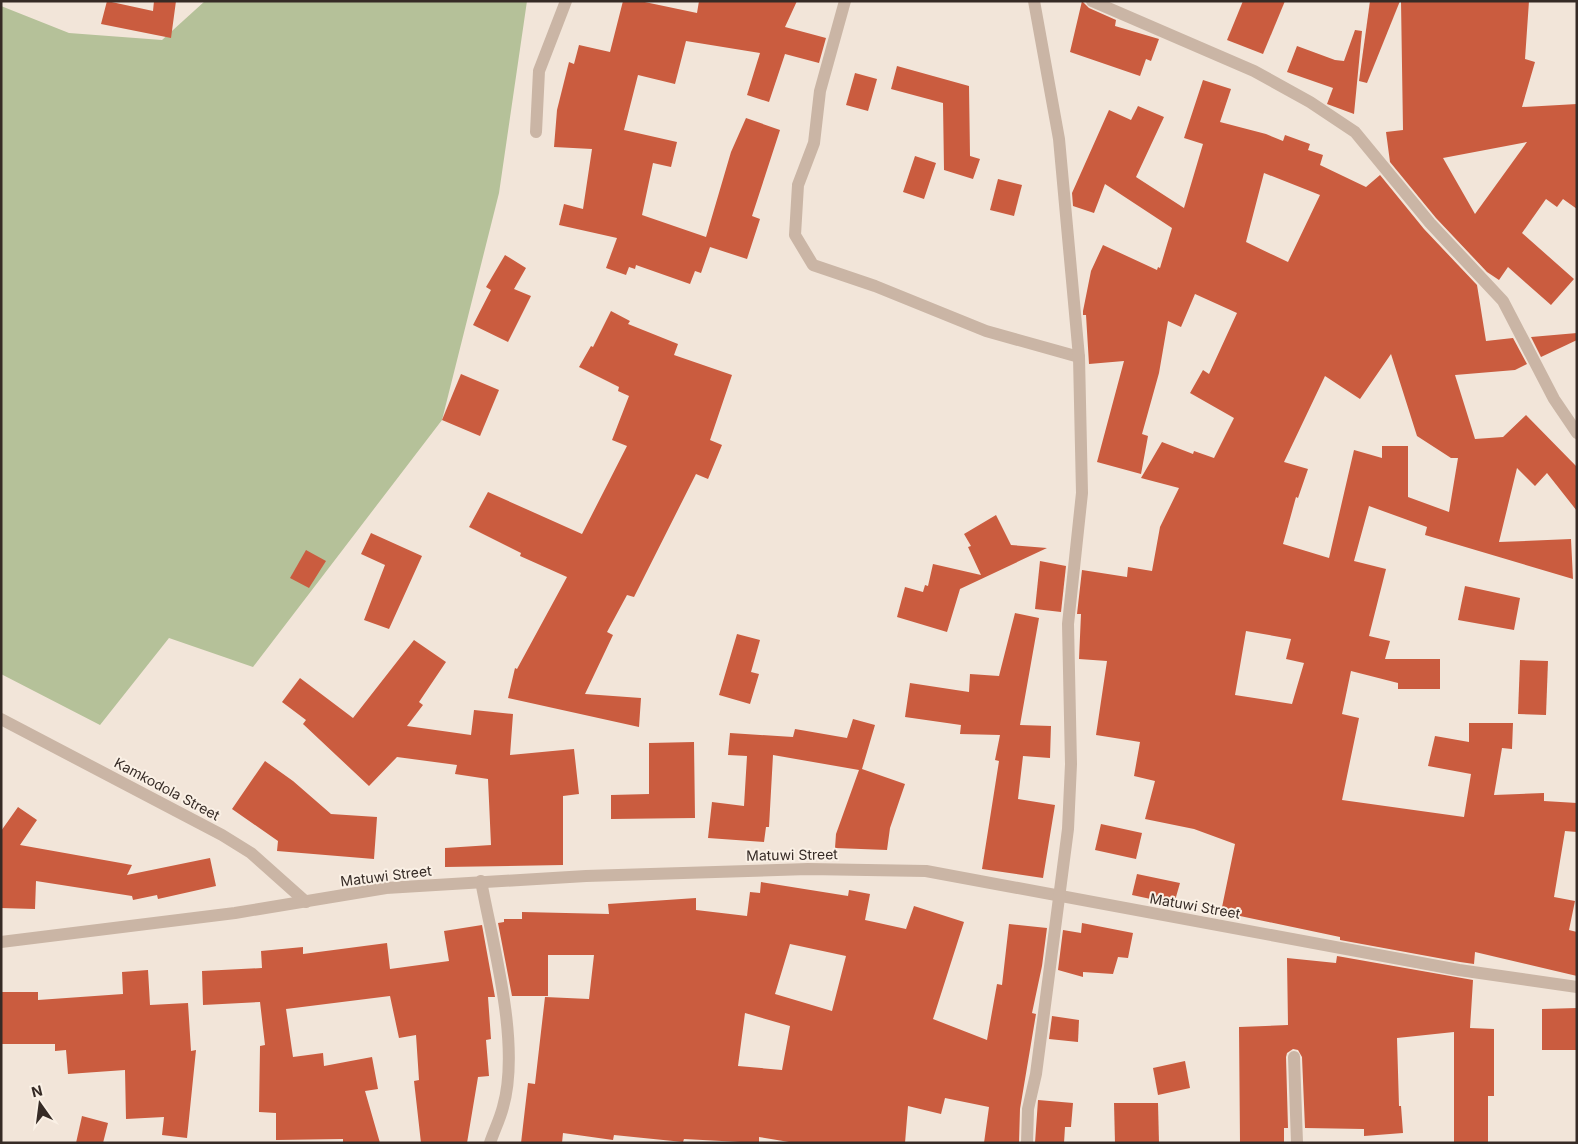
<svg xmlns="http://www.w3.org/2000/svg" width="1578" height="1144" viewBox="0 0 1578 1144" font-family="Inter,sans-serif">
	<rect width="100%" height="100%" fill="#f2e5d9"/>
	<polygon fill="#b5c199" points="205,1 527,1 499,193 442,420 253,667 169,638 100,725 1,674 1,6 69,33 162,40"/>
	<g fill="#ca5c3f" fill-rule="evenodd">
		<polygon points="107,1 153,11 154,1 176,1 171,38 101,24"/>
		<polygon points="623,1 640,1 697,13 699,1 797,1 785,27 826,38 819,63 785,54 769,102 747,95 760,53 686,41 675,84 638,75 624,130 677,142 671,167 653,163 642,215 706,237 731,152 746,118 780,130 752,216 760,219 747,259 710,247 701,273 695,271 690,284 636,265 635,269 629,267 626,275 606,268 617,238 559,225 564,204 583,209 592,149 554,147 557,110 569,62 574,64 579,45 610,52"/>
		<polygon points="1082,1 1089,8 1116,20 1115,26 1159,39 1151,61 1146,59 1140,76 1070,52"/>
		<polygon points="1243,1 1285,1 1263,54 1227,40"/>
		<polygon points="1370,1 1400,1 1367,83 1359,81"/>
		<path d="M1401,1H1529L1525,59L1535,62L1522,107L1577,104V209L1563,199L1557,207L1546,199L1522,233L1574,279L1551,305L1508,267L1499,280L1487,272L1436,218L1390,162L1386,132L1403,130ZM1527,142L1475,214L1443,158Z"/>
		<polygon points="1355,30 1362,31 1354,114 1327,104 1333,88 1287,72 1297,46 1335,60 1344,61"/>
		<polygon points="897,66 969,86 970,156 980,159 973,179 944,170 943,103 891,89"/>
		<polygon points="855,73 877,79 868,111 846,105"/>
		<path d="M1203,80L1231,89L1220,122L1266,134L1283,141L1285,135L1310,144L1308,150L1323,155L1320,165L1366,187L1380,175L1424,229L1477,285L1486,341L1513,338L1527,364L1515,370L1455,375L1475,439L1503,437L1526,415L1577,467V511L1547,473L1535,486L1517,468L1499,542L1571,539L1573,579L1425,535L1427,527L1369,506L1354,561L1386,569L1369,636L1390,641L1385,659H1440V689H1398V683L1351,671L1342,714L1359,718L1342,800L1464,817L1471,774L1428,766L1435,736L1469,742V723H1513L1512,749L1502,748L1494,795L1544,793V801L1577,803V832L1565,831L1554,897L1575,901L1569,930L1577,932V976L1475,952L1474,964L1460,962L1340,940V937L1221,912L1235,844L1194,829L1145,819L1155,781L1134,776L1140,742L1096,735L1107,661L1079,659L1081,614H1077L1082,570L1127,577L1128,567L1152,571L1160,527L1179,488L1141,478L1162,442L1193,454L1194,451L1214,458L1234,418L1190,393L1203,370L1209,374L1237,313L1195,294L1181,327L1168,321L1159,373L1142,434L1148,436L1141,474L1097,462L1124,361L1089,364L1086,315H1083V311L1091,271L1103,245L1157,270L1158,267L1160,268L1172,228L1105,184L1094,213L1073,206L1072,193L1109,110L1131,120L1138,106L1164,117L1136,177L1184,208L1203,144L1184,138ZM1264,173L1320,195L1288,262L1246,242ZM1391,354L1417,436L1451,458H1458L1449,512L1408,497V446H1382V458L1354,450L1329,558L1283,544L1296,497L1298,498L1308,469L1284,462L1325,376L1360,399ZM1246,631L1291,639L1286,659L1304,663L1292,704L1235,695Z"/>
		<polygon points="915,156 936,163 924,199 903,192"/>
		<polygon points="998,179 1022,185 1014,216 990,210"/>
		<polygon points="505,255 526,268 514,289 531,296 508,342 473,325 491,290 486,287"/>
		<polygon points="611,311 630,321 628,324 678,344 674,355 732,375 710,440 722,445 708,479 696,474 634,597 627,595 607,632 613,635 585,694 641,698 639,727 508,698 515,668 517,669 567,577 520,556 521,553 469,527 488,492 582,534 627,446 612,440 629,396 618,391 619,387 579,367 591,346 593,347"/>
		<polygon points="1577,333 1577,340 1541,357 1531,337"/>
		<polygon points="461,374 499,390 480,436 442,420"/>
		<polygon points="996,515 1011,545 1047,548 960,589 947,632 897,617 905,587 923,592 925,585 928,586 933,564 981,575 968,547 971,546 964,534"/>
		<polygon points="371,533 422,556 389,629 364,620 385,565 361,554"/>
		<polygon points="306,550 326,561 309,588 290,578"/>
		<polygon points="1040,561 1066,566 1061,612 1035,609"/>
		<polygon points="1465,586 1520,598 1514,630 1458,620"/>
		<polygon points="1015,613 1039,618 1020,725 1051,726 1050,758 1023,756 1018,799 1055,805 1043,878 982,869 999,761 995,760 1000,735 960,734 961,725 905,717 910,683 969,692 970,674 999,676"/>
		<polygon points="737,634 760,640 751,672 759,674 750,704 719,695"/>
		<polygon points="414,640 446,662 419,702 423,705 407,726 471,735 474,710 513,714 510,755 574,749 579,794 563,796 563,865 445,867 445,848 491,845 488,779 455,774 457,765 397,757 369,786 303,724 306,720 282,702 300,678 353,718"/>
		<polygon points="1520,660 1548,661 1546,715 1518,714"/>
		<polygon points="853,719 875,725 862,769 905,784 890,828 887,850 835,848 836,834 859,770 773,755 769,827 766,827 764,842 708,838 712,802 744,806 747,756 728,755 730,733 793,737 795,729 847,738"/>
		<polygon points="694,742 695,818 611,819 611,795 649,794 649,743"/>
		<polygon points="265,761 293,781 331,814 377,817 374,859 277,851 278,841 232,809"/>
		<polygon points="18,807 37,820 20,845 132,865 127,875 210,858 216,886 158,899 157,895 133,900 132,896 36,881 35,909 1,908 1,831"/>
		<polygon points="1101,824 1142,833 1136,859 1095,850"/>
		<polygon points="1137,874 1180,883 1174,904 1132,895"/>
		<path d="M761,882L848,896L849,890L870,894L865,920L906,929L914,906L964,922L933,1019L987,1040L997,984L1002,985L1009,924L1047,928L1042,966L1032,1013L1036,1014L1020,1109L1019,1143H984L989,1107L945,1098L941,1114L908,1106L905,1143H795L759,1137V1143L684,1139L683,1142L614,1135L613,1140L563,1133L562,1143H521L528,1083L535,1084L545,997L589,999L594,955H548V996H512L498,923L504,922V919H522V912L609,914L608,904L696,898V910L747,916L750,892L760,893ZM790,944L846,956L832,1011L775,994ZM745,1013L790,1026L782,1070L738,1066Z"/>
		<polygon points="1082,923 1133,933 1128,958 1118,957 1113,974 1083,972 1083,977 1058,970 1063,930 1081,933"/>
		<polygon points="482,925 495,997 488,997 491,1039 486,1040 489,1076 478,1077 467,1143 421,1143 414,1081 419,1080 416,1035 399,1038 390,996 286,1009 293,1057 323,1053 324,1066 372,1057 378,1089 365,1091 380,1143 343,1143 343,1139 276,1140 276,1113 259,1112 260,1046 265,1045 260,1002 203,1005 202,971 262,968 261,951 303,947 303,954 387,943 390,969 449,961 444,931"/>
		<polygon points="1337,956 1473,980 1470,1028 1494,1029 1494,1096 1488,1096 1488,1143 1454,1143 1454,1032 1397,1038 1399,1106 1401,1106 1403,1133 1364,1136 1364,1129 1305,1128 1302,1057 1298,1050 1293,1049 1287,1053 1286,1057 1288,1128 1284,1128 1284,1143 1240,1143 1239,1027 1288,1025 1287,958 1336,963"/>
		<polygon points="148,970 150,1005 188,1003 191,1051 196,1050 187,1138 162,1135 164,1117 126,1119 125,1070 68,1074 66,1050 55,1051 55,1044 1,1044 1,992 38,992 38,1000 123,994 122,972"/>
		<polygon points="1577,1008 1577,1050 1542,1050 1542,1009"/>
		<polygon points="1052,1016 1079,1020 1078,1042 1049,1039"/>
		<polygon points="1185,1061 1190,1088 1158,1095 1153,1068"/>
		<polygon points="1038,1100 1073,1103 1071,1127 1065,1127 1064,1143 1035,1143"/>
		<polygon points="1114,1103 1158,1103 1159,1143 1115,1143"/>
		<polygon points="82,1116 108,1123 103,1143 76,1143"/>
	</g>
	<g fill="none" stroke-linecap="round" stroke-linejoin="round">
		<g stroke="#cab5a5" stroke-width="12">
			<polyline points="845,1 820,91 814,143 798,185 795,235 813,265 875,286 986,331 1079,357"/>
			<polyline points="1092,1 1254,71 1310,102 1355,132 1430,223 1503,301 1554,399 1577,433"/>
			<polyline points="536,132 539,71 566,1"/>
			<polyline points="1,719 222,835 251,853 306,902"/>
			<path d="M481,881C493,946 521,1044 503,1107C500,1119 494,1131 490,1143"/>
			<polyline points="1,942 235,913 386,888 586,876 808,869 926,871 1459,970 1577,987"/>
			<polyline points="1294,1057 1297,1143"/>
			<polyline points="1027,1143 1028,1109 1036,1074 1068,829 1071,764 1068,624 1082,493 1079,357 1059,139 1034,1"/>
		</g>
	</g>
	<g text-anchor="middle" stroke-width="4" stroke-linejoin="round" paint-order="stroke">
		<g font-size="14" fill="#362b26" stroke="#faf0e5">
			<text transform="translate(167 789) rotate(28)" y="5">Kamkodola Street</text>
			<text transform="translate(792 855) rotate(-1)" y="5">Matuwi Street</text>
			<text transform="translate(386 876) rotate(-7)" y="5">Matuwi Street</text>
			<text transform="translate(1195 906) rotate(10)" y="5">Matuwi Street</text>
		</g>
	</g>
	<rect width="1578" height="1144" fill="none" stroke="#362b26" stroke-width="5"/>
	<g transform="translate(40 1104) rotate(346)" stroke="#faf0e5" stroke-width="4" paint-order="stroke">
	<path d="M0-4L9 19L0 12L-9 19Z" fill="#362b26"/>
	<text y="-8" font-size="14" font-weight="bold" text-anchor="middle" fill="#362b26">N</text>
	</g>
</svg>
